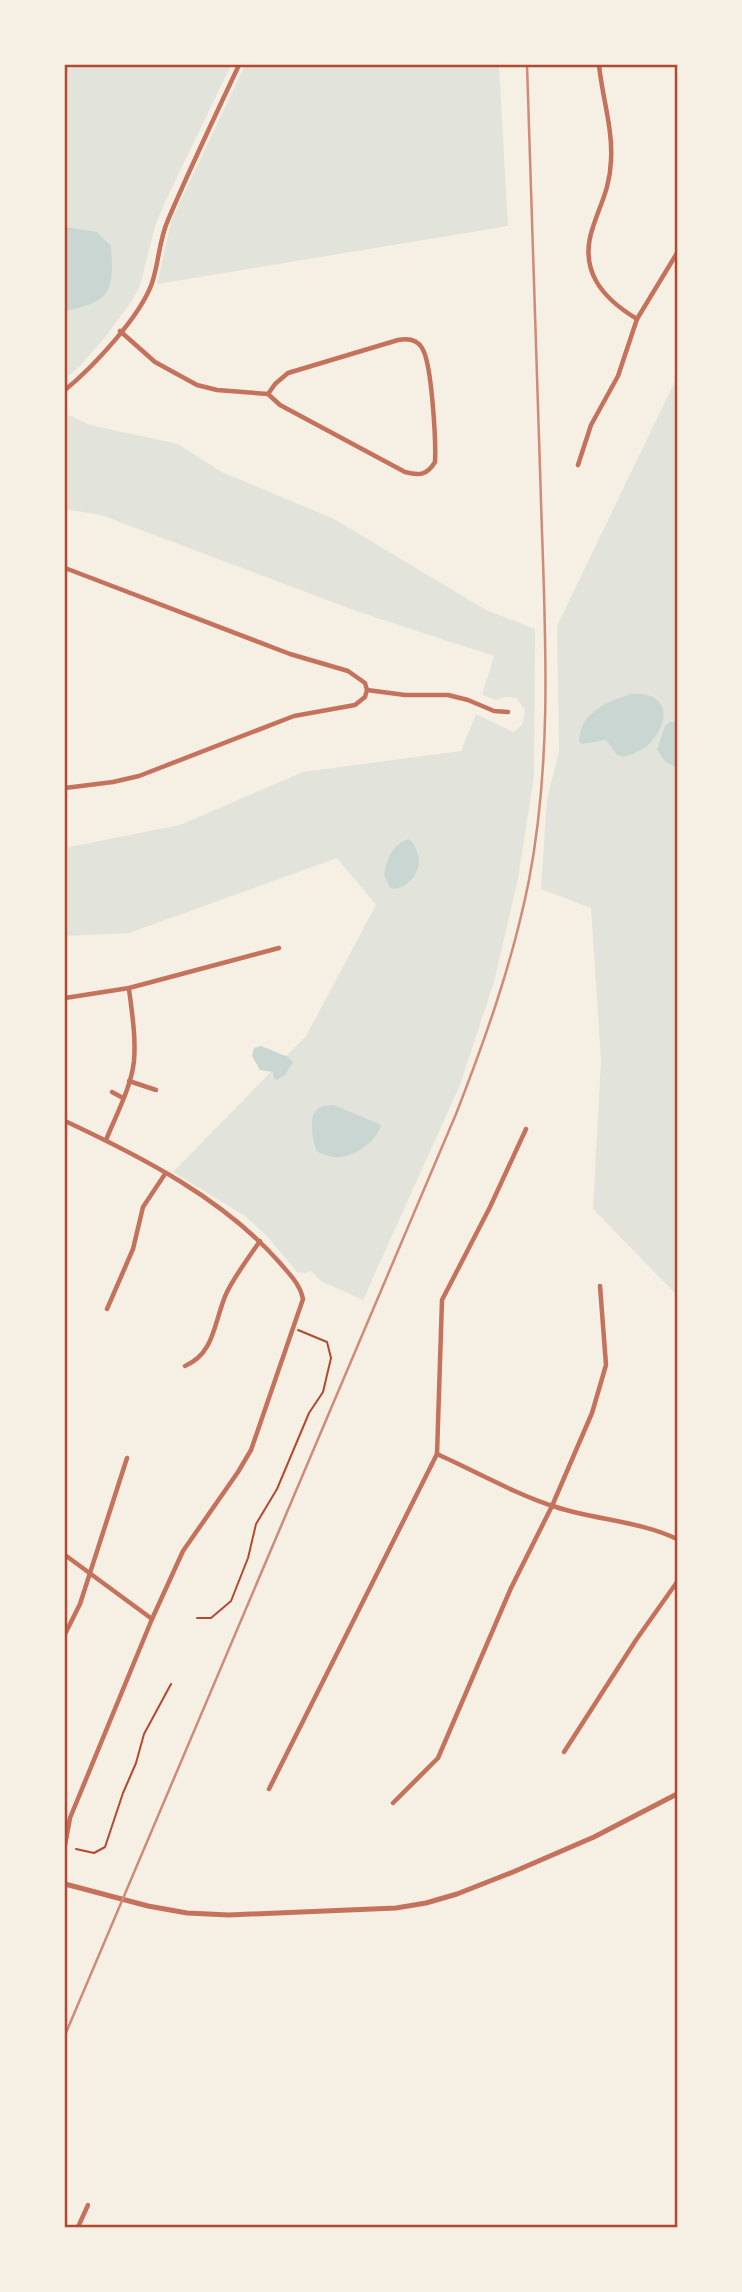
<svg xmlns="http://www.w3.org/2000/svg" width="742" height="2292" viewBox="0 0 742 2292" font-family="'Source Sans 3',sans-serif">
	<rect width="100%" height="100%" fill="#f6efe4"/>
	<g fill="#e2e4dc">
		<polygon points="65,65 231,65 166,200 155,226 140,286 131,302 106,336 79,367 65,379"/>
		<polygon points="245,65 499,65 508,226 157,284 171,221"/>
		<polygon points="677,377 677,1295 593,1209 601,1061 591,908 541,889 547,799 559,751 557,626"/>
		<polygon points="69,415 90,425 178,444 222,472 334,519 486,610 535,629 534,776 518,879 494,982 460,1085 363,1300 321,1281 311,1271 304,1273 297,1272 267,1236 245,1216 173,1172 306,1036 376,905 337,858 129,933 65,936 65,848 180,825 303,772 461,751 476,714 513,732 522,725 525,710 516,698 506,697 497,700 482,695 494,656 359,612 101,515 65,509 65,418"/>
	</g>
	<g fill="#c9d6d2">
		<path d="M65,227L97,232L111,246C114,291 112,301 65,311Z"/>
		<path d="M631,694C669,691 672,721 649,744C642,751 632,754 624,757L617,755L606,740L582,744L579,741C580,713 607,701 631,694Z"/>
		<polygon points="677,721 677,768 666,762 657,750 665,726 670,722"/>
		<path d="M409,839C414,843 418,853 419,859C421,874 403,892 390,888L384,875C387,859 392,844 409,839Z"/>
		<polygon points="261,1046 288,1057 293,1062 285,1075 277,1080 274,1078 273,1072 260,1070 252,1056 254,1048"/>
		<path d="M334,1105L381,1125C376,1142 356,1156 339,1157C332,1158 324,1154 317,1152C313,1141 306,1112 321,1107C325,1105 329,1106 334,1105Z"/>
	</g>
	<g fill="none" stroke-linecap="round" stroke-linejoin="round">
		<g stroke="#b5482f" stroke-width="2">
			<polyline points="197,1618 211,1618 231,1601 248,1558 256,1524 277,1489 309,1413 323,1392 331,1358 327,1342 298,1330"/>
			<polyline points="76,1849 94,1853 105,1847 123,1793 136,1763 144,1734 171,1684"/>
		</g>
		<g stroke="#c5725c" stroke-width="4.5">
			<path d="M599,65C602,96 613,129 611,160C610,188 601,202 593,227C578,270 602,298 637,319"/>
			<path d="M120,331L155,362L197,385L217,390L268,394L280,405L405,472C420,476 427,475 435,462C436,442 432,363 422,348C417,339 408,338 398,340L288,373L275,384L268,394"/>
			<path d="M65,390C93,367 140,317 152,283C159,262 159,240 168,220C190,168 215,116 239,65"/>
			<polyline points="578,465 591,425 618,376 637,319 677,253"/>
			<polyline points="65,568 290,654 348,671 365,683 367,690 365,697 355,705 294,716 139,776 113,782 65,788"/>
			<polyline points="367,690 405,695 448,695 468,700 494,711 508,712"/>
			<polyline points="65,998 129,988 279,948"/>
			<polyline points="129,1081 156,1090"/>
			<polyline points="112,1092 123,1098"/>
			<path d="M65,1121C142,1157 224,1199 280,1263C290,1275 300,1284 303,1299L251,1450L238,1472L183,1551L152,1619L70,1818L65,1845"/>
			<path d="M106,1140C116,1115 131,1088 134,1061C136,1037 132,1013 129,989"/>
			<polyline points="107,1309 133,1249 143,1207 165,1174"/>
			<path d="M185,1366C216,1353 214,1319 227,1292C236,1274 249,1257 260,1241"/>
			<path d="M437,1454C475,1471 517,1495 556,1507C595,1520 640,1521 677,1539"/>
			<polyline points="65,1555 152,1619"/>
			<polyline points="65,1634 80,1604 127,1458"/>
			<polyline points="564,1752 636,1640 677,1582"/>
			<polyline points="269,1789 437,1454 442,1300 490,1207 526,1129"/>
			<polyline points="393,1803 438,1758 511,1588 552,1506 592,1413 606,1365 600,1286"/>
			<polyline points="78,2227 88,2205"/>
		</g>
		<polyline stroke="#c5725c" stroke-width="5" points="65,1884 148,1906 187,1913 229,1915 396,1908 426,1903 457,1894 513,1872 594,1837 677,1794"/>
		<path stroke="#cf8b77" stroke-width="2.5" d="M65,2035L456,1114C486,1037 513,961 529,880C553,755 545,628 541,502C537,356 532,210 527,65"/>
	</g>
	<rect width="742" height="2292" fill="none" stroke="#f6efe4" stroke-width="133"/>
	<rect x="66" y="66" width="610" height="2160" fill="none" stroke="#b5482f" stroke-width="2.5"/>
</svg>
